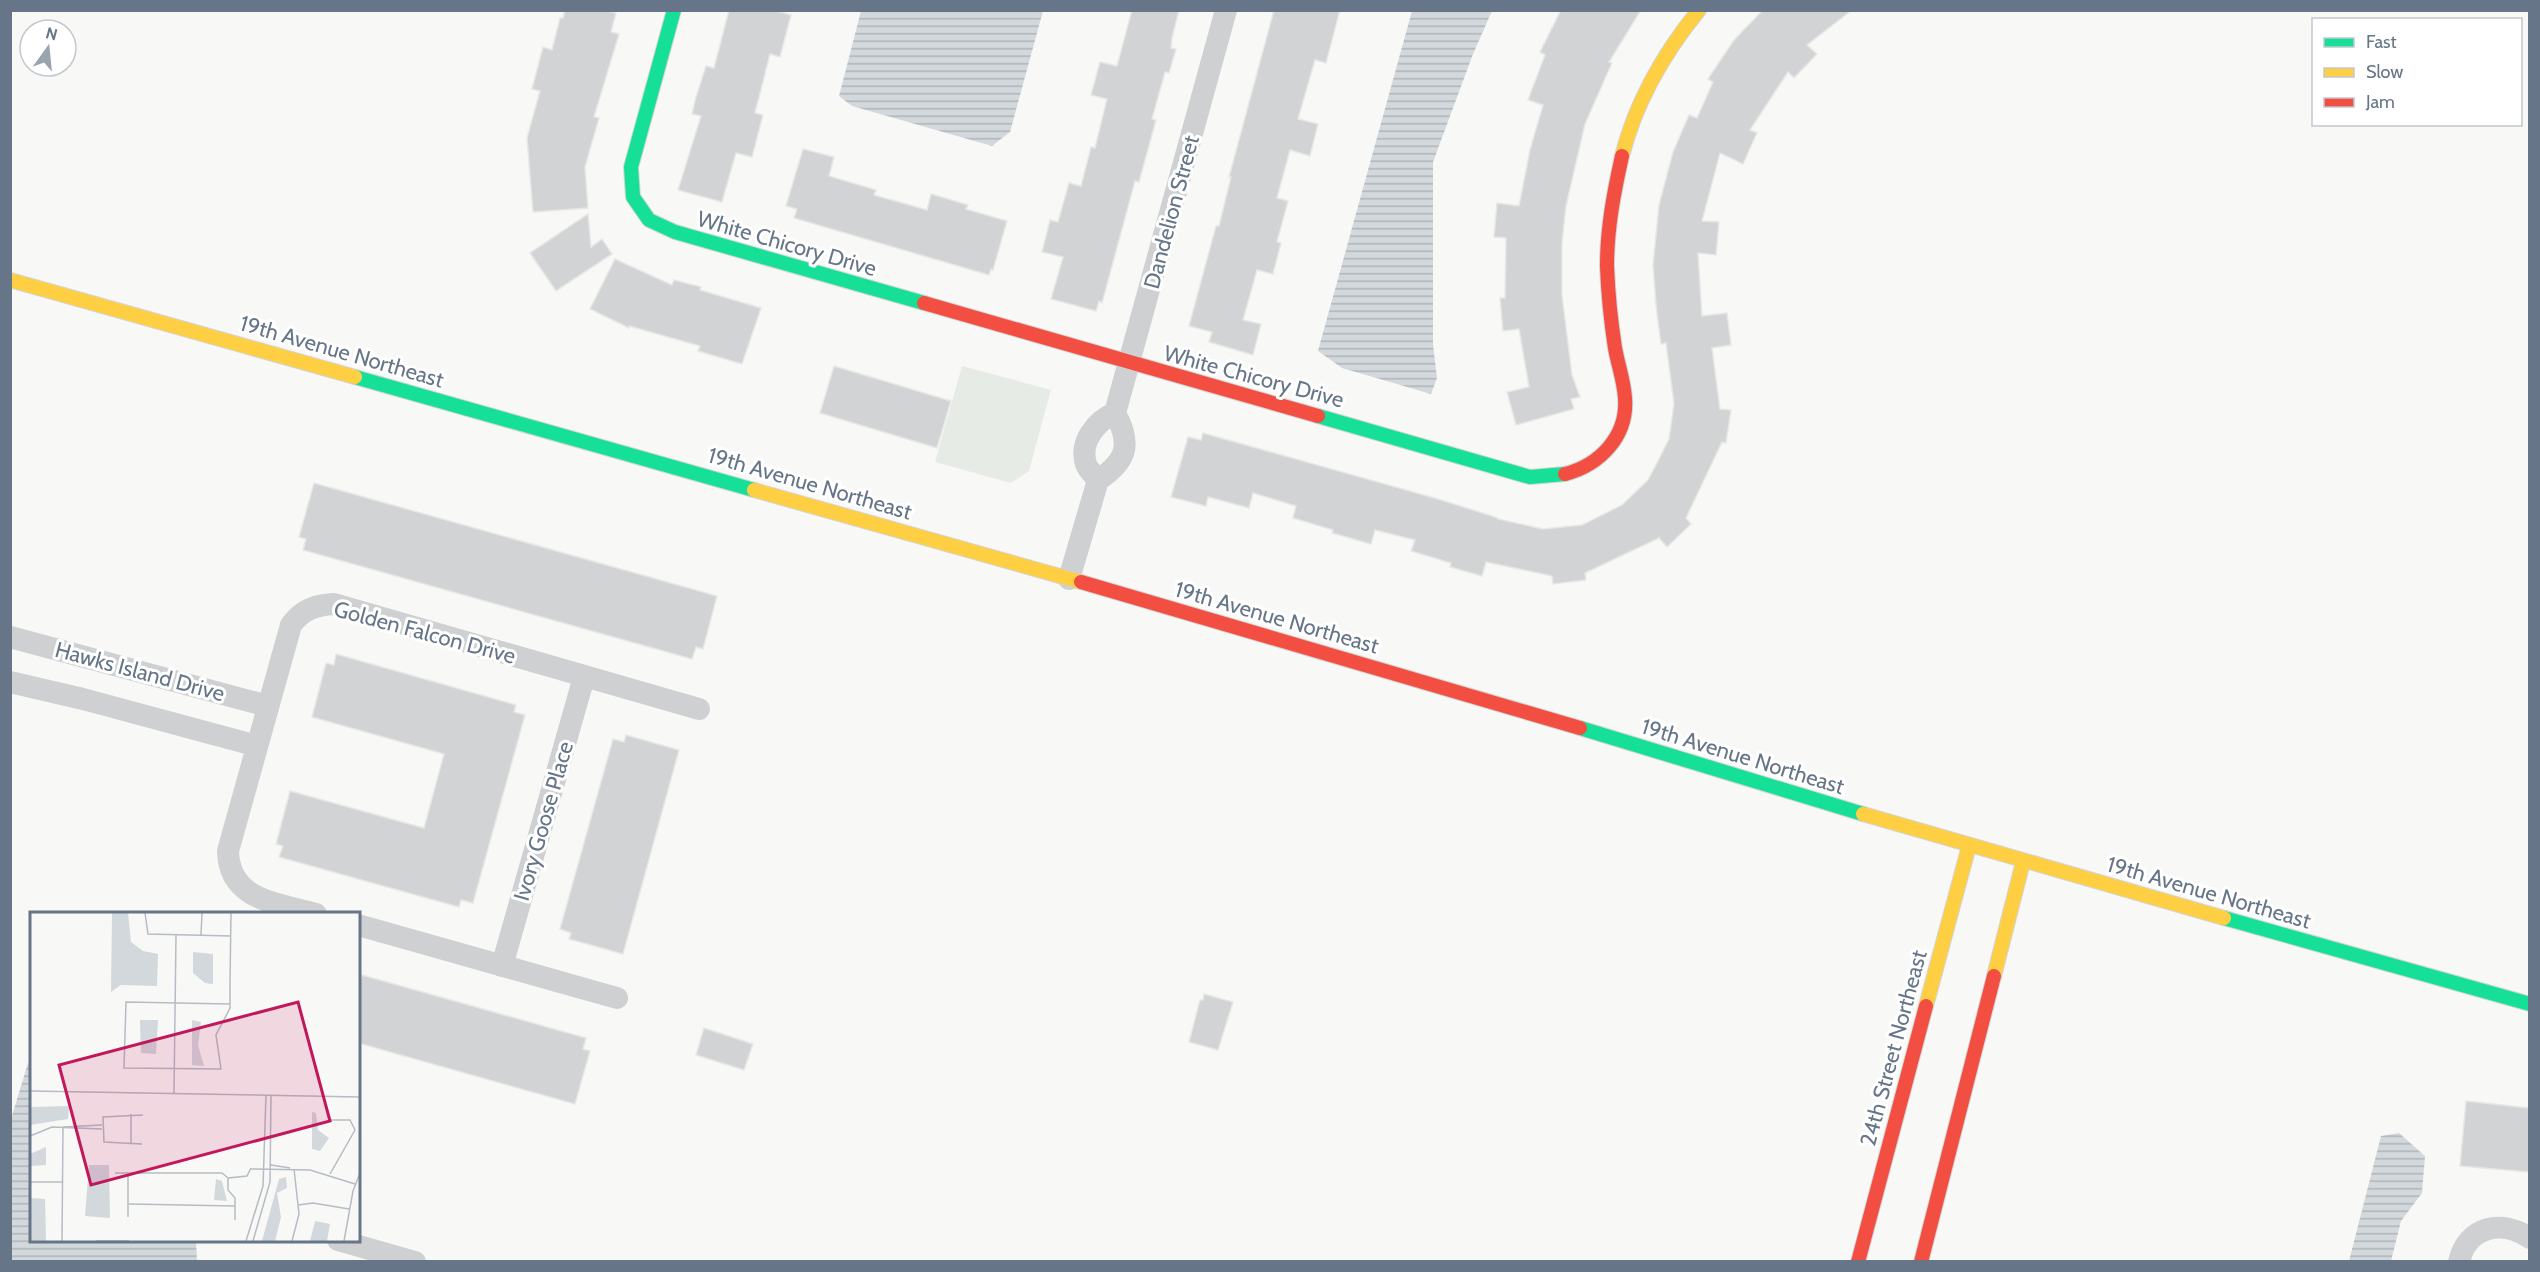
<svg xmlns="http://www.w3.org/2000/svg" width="2540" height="1272" viewBox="0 0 2540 1272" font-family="Cabin,sans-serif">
	<defs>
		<pattern id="water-rules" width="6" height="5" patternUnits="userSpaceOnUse" patternTransform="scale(1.5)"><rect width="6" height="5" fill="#d2d8dc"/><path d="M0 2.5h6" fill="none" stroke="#aeb4b8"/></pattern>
	</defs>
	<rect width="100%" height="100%" fill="#f8f8f7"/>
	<polygon fill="#e7ebe5" points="962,366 1051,390 1029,471 1011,483 935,462"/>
	<g fill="url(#water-rules)">
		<polygon points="861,11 1043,11 1010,132 992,146 852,106 839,96"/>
		<polygon points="1412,11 1492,11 1473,54 1433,162 1433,344 1437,378 1431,394 1342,368 1318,351"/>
		<polygon points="28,1063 32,1064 32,1240 196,1241 197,1261 11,1261 11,1119"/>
		<polygon points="2399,1133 2425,1156 2422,1193 2401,1221 2391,1261 2349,1261 2381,1136"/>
	</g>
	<g fill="#d2d3d4" stroke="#e7e7e6" stroke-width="1.5">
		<polygon points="565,10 605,10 616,13 611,32 619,34 594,117 599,118 585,167 588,208 533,212 527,138 540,91 532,89 543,47 552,50 560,18 563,18"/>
		<polygon points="729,10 774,10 791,15 780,57 770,54 755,113 763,115 752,157 736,153 722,202 678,190 701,116 692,114 696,97 706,66 714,68"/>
		<polygon points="1132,10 1179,10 1172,38 1171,48 1176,49 1169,73 1165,72 1152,119 1156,120 1139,182 1135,181 1102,303 1099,301 1096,311 1051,299 1063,257 1042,252 1050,220 1058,222 1069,183 1081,186 1091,147 1095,148 1107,99 1091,95 1100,62 1117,66"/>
		<polygon points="1274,10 1340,10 1326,63 1315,60 1298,119 1318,124 1310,156 1290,150 1277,198 1288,201 1277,242 1281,243 1273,274 1257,270 1243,320 1261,324 1253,355 1209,342 1212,332 1189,326 1216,226 1219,226 1231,177 1229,177"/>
		<polygon points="1561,10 1641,10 1609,62 1612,63 1585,124 1566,206 1562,243 1562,295 1572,375 1580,397 1571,399 1574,409 1516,425 1507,392 1529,387 1519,329 1503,331 1500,298 1505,298 1506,238 1494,237 1497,203 1519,206 1530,150 1543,105 1528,100 1545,55 1540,52"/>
		<polygon points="1763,10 1852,10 1807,45 1817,54 1794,78 1788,72 1750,130 1757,133 1743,164 1720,153 1702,221 1719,222 1716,255 1698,253 1702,316 1727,313 1731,345 1712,348 1720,409 1731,410 1726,443 1722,442 1686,518 1691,524 1667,547 1659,538 1585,573 1586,580 1553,584 1552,576 1486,562 1482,576 1450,567 1451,563 1411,551 1415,540 1375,530 1371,544 1332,533 1333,530 1293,518 1296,506 1253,493 1249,508 1208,497 1206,506 1171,497 1188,437 1201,440 1203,433 1438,499 1498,518 1498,519 1543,529 1582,525 1622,505 1648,480 1656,465 1669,439 1674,404 1666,343 1661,344 1656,306 1653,265 1659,205 1673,152 1689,115 1697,118 1713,82 1708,79 1734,40"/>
		<polygon points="803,149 834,157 829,176 876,190 874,195 927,210 931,194 968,205 966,209 1007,221 993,270 991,269 989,275 794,218 797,209 786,206"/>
		<polygon points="588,214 591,247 602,239 612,254 556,291 530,253"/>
		<polygon points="615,259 672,285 674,280 701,287 700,290 761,308 742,364 698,351 700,346 629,326 629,328 590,309"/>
		<polygon points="834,366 951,401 937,448 820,413"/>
		<polygon points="314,483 717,596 703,649 696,647 692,659 303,550 306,539 299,537"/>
		<polygon points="336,654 516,705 514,712 525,715 473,903 461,900 459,907 279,857 283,846 276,844 290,791 424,828 444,754 312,717 326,663 334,665"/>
		<polygon points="626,735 679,750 623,954 569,939 571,933 560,929 613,739 624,742"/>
		<polygon points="362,975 586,1038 583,1049 590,1051 575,1104 358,1043 358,987"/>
		<polygon points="1204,994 1233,1002 1218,1050 1189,1042 1200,1000 1203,1000"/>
		<polygon points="704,1028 753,1044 744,1070 696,1055"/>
		<polygon points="2466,1101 2529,1108 2529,1172 2460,1166"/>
	</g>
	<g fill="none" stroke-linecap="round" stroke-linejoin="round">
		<g stroke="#d3d5d6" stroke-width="16">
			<g id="fast">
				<polyline points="674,10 631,167 633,197 649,220 675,232 924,303"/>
				<polyline points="355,377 754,490"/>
				<polyline points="1318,416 1530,477 1565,474"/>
				<polyline points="1580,728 1863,814"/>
				<polyline points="2224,918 2530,1004"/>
			</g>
		</g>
		<g stroke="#d3d5d6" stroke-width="16">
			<g id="slow">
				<path d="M1622,156C1636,101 1664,53 1699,10"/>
				<polyline points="10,280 355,377"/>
				<polyline points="754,490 1081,582"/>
				<polyline points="1863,814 2224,918"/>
				<polyline points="1994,976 2023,862"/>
				<polyline points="1926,1006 1969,846"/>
			</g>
		</g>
		<g stroke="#d3d5d6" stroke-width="16">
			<g id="jam">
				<polyline points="924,303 1318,416"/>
				<path d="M1565,474C1600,465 1628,436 1625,398C1624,381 1618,365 1615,348C1611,322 1608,293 1607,266C1607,228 1614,192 1622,156"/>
				<polyline points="1081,582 1580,728"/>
				<polyline points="1858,1262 1926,1006"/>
				<polyline points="1921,1262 1994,976"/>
			</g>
		</g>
		<g stroke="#cfd0d2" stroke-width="22">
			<path d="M1098,480C1094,475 1088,470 1086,464C1079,442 1096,421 1115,413"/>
			<path d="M1069,579L1098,480C1127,461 1132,444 1115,413L1226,10"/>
			<polyline points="10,637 268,706"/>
			<polyline points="10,682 83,699 257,746"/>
			<path d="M316,914C278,903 229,901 228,851L291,625C302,610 315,605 334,604L699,709"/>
			<polyline points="358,925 617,998"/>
			<polyline points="502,966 584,677"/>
			<polyline points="338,1240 415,1262"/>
			<path d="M2459,1262C2467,1226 2502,1219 2530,1238"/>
		</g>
		<use href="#fast" stroke="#16e098" stroke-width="14"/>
		<use href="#slow" stroke="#ffcf43" stroke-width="14"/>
		<use href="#jam" stroke="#f24e42" stroke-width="14"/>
	</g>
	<g text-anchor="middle" stroke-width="6" stroke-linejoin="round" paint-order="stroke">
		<g font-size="22" fill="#667688" stroke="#fff">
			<text transform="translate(1171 212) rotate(-75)" y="8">Dandelion Street</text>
			<text transform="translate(787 243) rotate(16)" y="8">White Chicory Drive</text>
			<text transform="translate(342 351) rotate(16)" y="8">19th Avenue Northeast</text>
			<text transform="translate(1254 376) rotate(15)" y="8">White Chicory Drive</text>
			<text transform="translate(810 483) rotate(16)" y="8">19th Avenue Northeast</text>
			<text transform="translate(1277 617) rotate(16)" y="8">19th Avenue Northeast</text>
			<text transform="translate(425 632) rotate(15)" y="8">Golden Falcon Drive</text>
			<text transform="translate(140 671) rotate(15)" y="8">Hawks Island Drive</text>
			<text transform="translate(1743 756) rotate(17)" y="8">19th Avenue Northeast</text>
			<text transform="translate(543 821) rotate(-74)" y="8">Ivory Goose Place</text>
			<text transform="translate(2209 892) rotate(16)" y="8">19th Avenue Northeast</text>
			<text transform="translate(1893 1048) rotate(-75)" y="8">24th Street Northeast</text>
		</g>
	</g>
	<g transform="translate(30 912)">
		<rect width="330" height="330" fill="#f8f8f7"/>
		<path d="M82,1H98L101,30L113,39L128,42L127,74L91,73L81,80ZM163,40L183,42V72L175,71L163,61ZM110,108H128L126,142L111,141ZM162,108L171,110L168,133L174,154L162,153ZM39,194L38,207L0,213L1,195ZM282,200L286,201L288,218L299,226L290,239L282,237ZM16,235V253L0,254V242ZM59,253H79L80,306L55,304ZM256,265L257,276L247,281L251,305L245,329H232L249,267ZM186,267L192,269L197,289L184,288ZM0,286L15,287L16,329H0ZM285,309L300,312L297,329H280Z" fill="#d2d8dc"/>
		<path fill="none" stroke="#b5bcc4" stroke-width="1.5" d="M115,1L118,22L201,24M171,23L172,1M200,92L96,90L94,156L191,157L186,123L200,96V70L201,1M0,179L330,185M144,181L146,23M300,208H320L325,218L300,262M33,215L72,213M0,224L22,215L72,217M101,232V202M112,232L74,230L73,205L113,203M241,253L260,256M220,257L280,258L325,272M85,261H192L198,266V278L205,286V308M98,262V305M198,266L217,264L221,256M0,270H33M99,292L205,294M268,293L283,291L319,297M32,329L33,215M66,329H99M216,329L233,274L236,183M223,329L240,270L241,183M262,329L269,302L264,257M314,329L323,279L330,261"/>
		<path fill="#c2185b" fill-opacity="0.15" stroke="#c2185b" stroke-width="3" d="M268,90L300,209L61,273L29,153Z"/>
		<rect width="330" height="330" fill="none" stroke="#667688" stroke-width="3"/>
	</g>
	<rect width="2540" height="1272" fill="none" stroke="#667688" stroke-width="24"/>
	<rect x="2312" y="18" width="210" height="108" fill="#ffffff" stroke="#c2c8cf" stroke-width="1.5"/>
	<rect x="2324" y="38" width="30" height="9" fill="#16e098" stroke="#c2c8cf" stroke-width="1.5"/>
	<text x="2366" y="48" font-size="18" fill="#667688">Fast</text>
	<rect x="2324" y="68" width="30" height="9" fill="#ffcf43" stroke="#c2c8cf" stroke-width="1.5"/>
	<text x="2366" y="78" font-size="18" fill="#667688">Slow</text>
	<rect x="2324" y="98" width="30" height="9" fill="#f24e42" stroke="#c2c8cf" stroke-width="1.5"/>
	<text x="2366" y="108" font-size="18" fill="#667688">Jam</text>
	<g transform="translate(48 48) rotate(15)"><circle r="28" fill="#ffffff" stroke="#c2c8cf" stroke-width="1.5"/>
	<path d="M0-4.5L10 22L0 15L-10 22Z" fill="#99a4af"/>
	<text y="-9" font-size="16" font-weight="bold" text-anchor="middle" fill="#667688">N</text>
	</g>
</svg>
